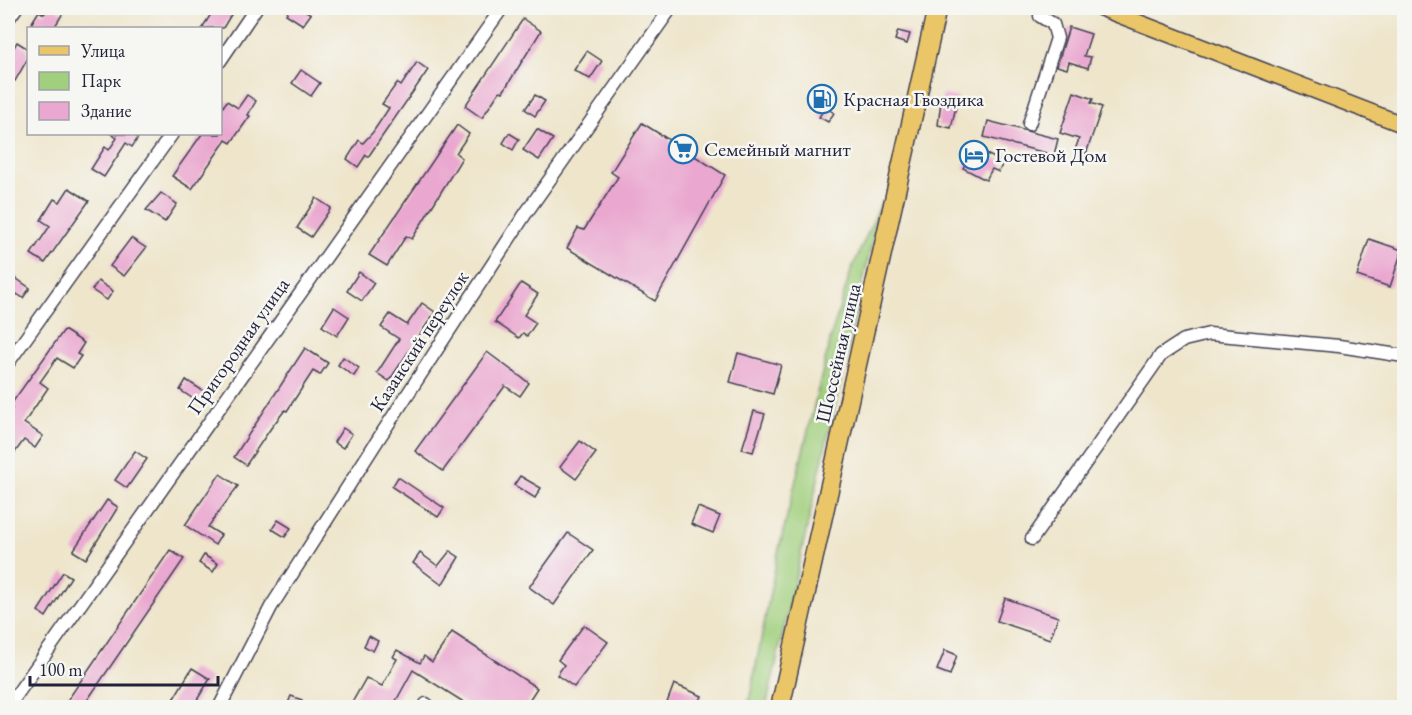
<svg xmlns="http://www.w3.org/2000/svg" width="1412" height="715" viewBox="0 0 1412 715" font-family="'EB Garamond',serif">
	<rect width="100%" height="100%" fill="#f6f6f2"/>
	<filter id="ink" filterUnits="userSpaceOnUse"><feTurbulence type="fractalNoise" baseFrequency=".0167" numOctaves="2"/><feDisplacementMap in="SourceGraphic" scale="12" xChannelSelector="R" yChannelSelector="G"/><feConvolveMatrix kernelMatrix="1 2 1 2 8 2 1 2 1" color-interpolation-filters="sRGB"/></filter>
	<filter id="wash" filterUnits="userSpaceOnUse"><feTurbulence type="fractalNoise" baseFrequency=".008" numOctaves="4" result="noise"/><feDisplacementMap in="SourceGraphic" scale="24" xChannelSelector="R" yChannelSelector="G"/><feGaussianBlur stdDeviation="1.35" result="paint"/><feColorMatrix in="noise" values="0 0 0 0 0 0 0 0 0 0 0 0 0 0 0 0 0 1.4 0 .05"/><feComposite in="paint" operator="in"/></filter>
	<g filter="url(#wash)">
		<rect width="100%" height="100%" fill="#eee5cb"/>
		<polygon fill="#a0cf7d" stroke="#61785c" stroke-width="1.5" points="881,203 766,707 748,707 777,557 832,333 851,271"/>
		<g id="blocks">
			<g fill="#eaa8d0">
				<polygon points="49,8 55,8 63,13 54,28 39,28 31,24 39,11 44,14"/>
				<polygon points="215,8 223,8 232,13 223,28 202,28"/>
				<polygon points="290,8 301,8 311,14 303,25 286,14"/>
				<polygon points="523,19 541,31 503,92 500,91 482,118 465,106"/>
				<polygon points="1069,27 1091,34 1084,56 1091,57 1088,68 1069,62 1067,69 1057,66"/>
				<polygon points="898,31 910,34 907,44 895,40"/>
				<polygon points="17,42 28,49 28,58 15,81 8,77 8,58"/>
				<polygon points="587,51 602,61 590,79 574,70"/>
				<polygon points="417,62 428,70 368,157 366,155 358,167 347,159 359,140 363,143 373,132 389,108 382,104 397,83 401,86"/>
				<polygon points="301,70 320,83 311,96 292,83"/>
				<polygon points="1074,92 1093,99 1091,103 1102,107 1086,154 1075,150 1079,139 1060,133"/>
				<polygon points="942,94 958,98 951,128 938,125"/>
				<polygon points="247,95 256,101 248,115 250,116 231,143 226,140 192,189 172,176 202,134 220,134 220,111 227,101 238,108"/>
				<polygon points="535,95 545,101 535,116 525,109"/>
				<polygon points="825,107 834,113 828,122 819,117"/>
				<polygon points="988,121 1058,139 1054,155 984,137"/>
				<polygon points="642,123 725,175 655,301 567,248 578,228 584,230 618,177 611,172"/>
				<polygon points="457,125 469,134 456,153 462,158 412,239 406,236 387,266 369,255"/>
				<polygon points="537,129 553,139 539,160 523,150"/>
				<polygon points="509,133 519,139 513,150 503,143"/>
				<polygon points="111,134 132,134 138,138 132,147 126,143 104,177 91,169 105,147 109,150 117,138"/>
				<polygon points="974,148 1003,162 999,172 992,169 986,180 963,168"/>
				<polygon points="69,188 89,201 45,263 31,254 50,226 41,220 54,199 60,202"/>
				<polygon points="161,193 177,204 165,222 146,210"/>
				<polygon points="316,198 331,208 311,237 297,228"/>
				<polygon points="131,238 146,248 124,276 110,266"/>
				<polygon points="1369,239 1402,250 1390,287 1357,276"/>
				<polygon points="359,272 374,283 362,301 347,291"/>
				<polygon points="8,273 30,288 23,298 17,294 8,308"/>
				<polygon points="98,281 113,291 107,300 92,290"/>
				<polygon points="521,283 538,294 524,315 536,323 527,336 523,333 519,338 495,322"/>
				<polygon points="422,303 435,312 389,381 377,373 399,339 381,327 390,314 407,325"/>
				<polygon points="334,307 349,317 337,336 322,326"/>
				<polygon points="64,330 84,343 77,354 81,356 73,368 57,358 40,382 48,388 24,423 43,436 35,448 24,440 13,455 8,451 8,416 12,409 9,407"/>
				<polygon points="305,348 328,363 320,375 313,371 287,411 285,410 271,428 246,465 234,457"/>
				<polygon points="487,352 529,383 520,396 505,386 443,471 415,451"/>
				<polygon points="738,353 781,365 773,394 730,382"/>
				<polygon points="343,357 359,368 354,376 338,365"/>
				<polygon points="186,380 205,392 198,402 180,390"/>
				<polygon points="754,411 765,414 753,452 742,449"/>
				<polygon points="343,428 352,434 343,448 334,442"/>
				<polygon points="580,441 596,453 576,479 560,467"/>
				<polygon points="135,451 147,459 127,488 115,480"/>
				<polygon points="220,474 238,486 208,527 221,535 215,545 185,525"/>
				<polygon points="520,476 541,488 535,498 514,485"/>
				<polygon points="398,477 444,508 438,517 392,487"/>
				<polygon points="107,500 118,507 86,559 73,551"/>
				<polygon points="698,507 720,516 713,533 691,524"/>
				<polygon points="278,520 291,528 285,537 272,529"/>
				<polygon points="568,533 593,550 554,605 529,587"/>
				<polygon points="170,550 184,559 82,708 78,708 67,701"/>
				<polygon points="450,551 459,557 442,585 413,563 420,553 438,566"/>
				<polygon points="204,555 218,564 213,572 199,563"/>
				<polygon points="63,572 71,577 46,617 38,611"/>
				<polygon points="1005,598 1058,617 1050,639 997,621"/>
				<polygon points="584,625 608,642 574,687 557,675 564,665 558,660"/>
				<polygon points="452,632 537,688 524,708 473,708 413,670 392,708 349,708 366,678 382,686 397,659 393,657 397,650 420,663 424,656 432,662"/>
				<polygon points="369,636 378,641 373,651 364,646"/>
				<polygon points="945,650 957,655 950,675 937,670"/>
				<polygon points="192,668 210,679 192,708 168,708"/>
				<polygon points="674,684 702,696 697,708 665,708"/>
				<polygon points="291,696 302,700 298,708 286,708"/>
			</g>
		</g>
	</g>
	<g filter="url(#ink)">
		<use href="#blocks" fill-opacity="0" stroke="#413f51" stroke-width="1.5"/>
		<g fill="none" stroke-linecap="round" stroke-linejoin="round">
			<g stroke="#413f51" stroke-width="15">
				<g id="minor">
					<polyline points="8,19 16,8"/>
					<polyline points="220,61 256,8"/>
					<polyline points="1029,124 1057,38 1053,24 1040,16"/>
					<polyline points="8,363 172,134"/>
					<polyline points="1032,539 1161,355 1184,340 1209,334 1339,346 1404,356"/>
					<polyline points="8,707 502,8"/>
					<polyline points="219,708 271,607 379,438 526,213 671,8"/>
					<polyline points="424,708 426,704 431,708"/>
				</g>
			</g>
			<g stroke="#413f51" stroke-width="18">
				<polyline id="major" points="1101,8 1404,125"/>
			</g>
			<g stroke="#413f51" stroke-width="21">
				<polyline id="highway" points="780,708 937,8"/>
			</g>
			<use href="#minor" stroke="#fff" stroke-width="12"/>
			<use href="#major" stroke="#ebc669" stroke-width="15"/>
			<use href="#highway" stroke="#ebc669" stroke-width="18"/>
		</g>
	</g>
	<defs>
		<g id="fuel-ring" transform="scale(1.5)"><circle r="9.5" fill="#f6f6f2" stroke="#1f6fb2" stroke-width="1.5"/><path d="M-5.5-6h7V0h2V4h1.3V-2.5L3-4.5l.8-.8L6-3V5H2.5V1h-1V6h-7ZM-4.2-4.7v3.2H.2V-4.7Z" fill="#1f6fb2"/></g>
		<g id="supermarket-ring" transform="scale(1.5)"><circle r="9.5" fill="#f6f6f2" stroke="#1f6fb2" stroke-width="1.5"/><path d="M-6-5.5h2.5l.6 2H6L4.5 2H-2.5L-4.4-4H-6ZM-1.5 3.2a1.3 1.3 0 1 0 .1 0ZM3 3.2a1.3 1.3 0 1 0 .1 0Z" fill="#1f6fb2"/></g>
		<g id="hotel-ring" transform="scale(1.5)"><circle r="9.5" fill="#f6f6f2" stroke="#1f6fb2" stroke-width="1.5"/><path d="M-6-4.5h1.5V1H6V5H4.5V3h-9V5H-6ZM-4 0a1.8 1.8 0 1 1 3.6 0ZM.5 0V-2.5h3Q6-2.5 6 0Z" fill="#1f6fb2"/></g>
	</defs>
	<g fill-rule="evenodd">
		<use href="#fuel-ring" x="822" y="99"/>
		<use href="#supermarket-ring" x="683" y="149"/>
		<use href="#hotel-ring" x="974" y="155"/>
	</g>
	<g text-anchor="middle" stroke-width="5" stroke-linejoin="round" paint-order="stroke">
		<g font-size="20" fill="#22223b" stroke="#f6f6f2" text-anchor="start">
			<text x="843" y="106">Красная Гвоздика</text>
			<text x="704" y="156">Семейный магнит</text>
			<text x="995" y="162">Гостевой Дом</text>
		</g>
		<g font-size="20" fill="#22223b" stroke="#f6f6f2">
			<text transform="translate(419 341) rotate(-57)" y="7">Казанский переулок</text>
			<text transform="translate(238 346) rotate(-55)" y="7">Пригородная улица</text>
			<text transform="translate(838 353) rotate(-77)" y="7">Шоссейная улица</text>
		</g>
	</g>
	<rect width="1412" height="715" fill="none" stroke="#f6f6f2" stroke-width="30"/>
	<rect x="27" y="27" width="195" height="108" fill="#f6f6f2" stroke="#a1a1a9" stroke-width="1.5"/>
	<rect x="39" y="46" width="30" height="9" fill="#ebc669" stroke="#a1a1a9" stroke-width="1.5"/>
	<text x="81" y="57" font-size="18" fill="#22223b">Улица</text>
	<rect x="39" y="72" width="30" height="18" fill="#a0cf7d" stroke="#a1a1a9" stroke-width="1.5"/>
	<text x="81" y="87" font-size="18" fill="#22223b">Парк</text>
	<rect x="39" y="102" width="30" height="18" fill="#eaa8d0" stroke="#a1a1a9" stroke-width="1.5"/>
	<text x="81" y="117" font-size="18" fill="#22223b">Здание</text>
	<path d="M30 676v9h188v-9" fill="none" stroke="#22223b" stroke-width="3"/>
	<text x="39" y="676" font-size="18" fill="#22223b" stroke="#f6f6f2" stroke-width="4.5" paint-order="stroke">100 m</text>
</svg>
